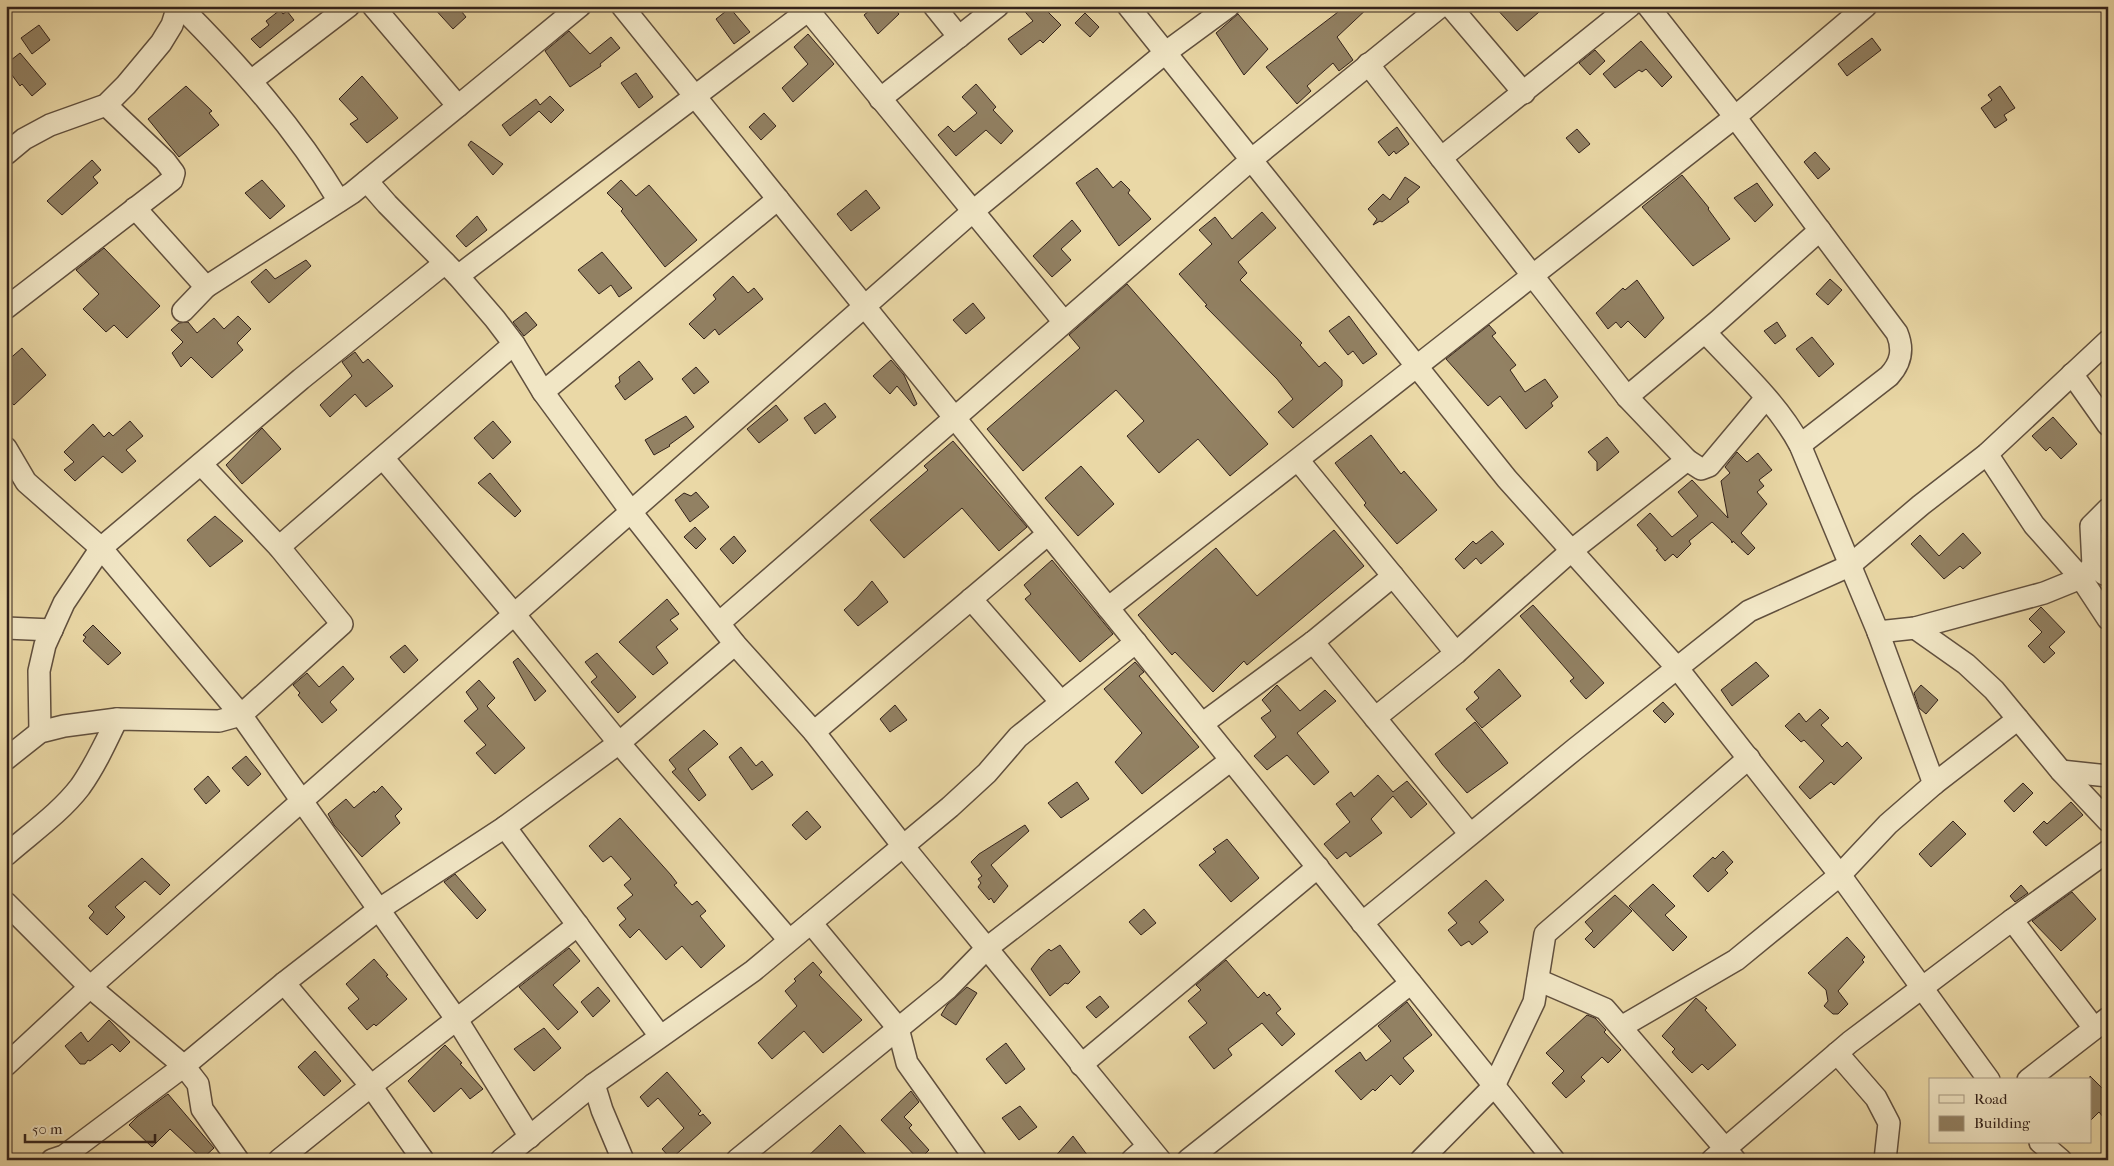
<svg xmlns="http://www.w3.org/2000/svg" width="2114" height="1166" viewBox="0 0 2114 1166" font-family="'IM FELL French Canon',serif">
	<rect width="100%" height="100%" fill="#ead8a6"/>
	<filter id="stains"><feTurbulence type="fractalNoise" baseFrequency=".004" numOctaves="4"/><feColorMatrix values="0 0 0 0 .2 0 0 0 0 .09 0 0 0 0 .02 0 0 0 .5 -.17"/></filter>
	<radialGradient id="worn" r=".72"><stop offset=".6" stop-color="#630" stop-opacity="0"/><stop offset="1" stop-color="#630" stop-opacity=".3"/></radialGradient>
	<g fill="#928163" stroke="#33221b">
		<polygon points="432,6 457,6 466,17 453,29"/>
		<polygon points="875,6 893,6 899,14 878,34 864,15"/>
		<polygon points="1020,6 1042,6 1061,25 1043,43 1040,40 1021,55 1008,39 1033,21"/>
		<polygon points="1333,6 1370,6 1337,37 1353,60 1339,71 1333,63 1307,86 1311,91 1297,104 1266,67 1338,12"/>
		<polygon points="1494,6 1546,6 1517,31"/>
		<polygon points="730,8 750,32 734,44 716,19"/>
		<polygon points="280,10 283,14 287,11 294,20 260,48 251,39 269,25 266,21"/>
		<polygon points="1085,13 1099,27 1090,37 1075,23"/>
		<polygon points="1238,14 1268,49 1244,75 1216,33"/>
		<polygon points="39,25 50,40 32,54 21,38"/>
		<polygon points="569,31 590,54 611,37 620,48 600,64 601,66 570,87 545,51"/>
		<polygon points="808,34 834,64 793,102 782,88 808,64 794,47"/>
		<polygon points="1872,38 1881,50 1847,76 1838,64"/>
		<polygon points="1641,41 1672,77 1662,87 1646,69 1642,72 1639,70 1615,88 1603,74"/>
		<polygon points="1595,50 1605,61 1590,75 1579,63"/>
		<polygon points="20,53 46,84 32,96 22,84 20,86 6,67 6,64"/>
		<polygon points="636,73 653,97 639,108 621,83"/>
		<polygon points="362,76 398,118 367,143 350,124 358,119 339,99"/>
		<polygon points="976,84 996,107 993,110 1013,131 1001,144 986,130 956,156 938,135 948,126 954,132 977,113 962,97"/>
		<polygon points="186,86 212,111 209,113 219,125 179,157 148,119"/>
		<polygon points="2000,86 2015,108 2004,115 2007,120 1995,128 1981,108 1992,100 1988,95"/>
		<polygon points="550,96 564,110 551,123 539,111 510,136 502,125 536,99 540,105"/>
		<polygon points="764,113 776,126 761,140 749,127"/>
		<polygon points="1397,127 1409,144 1396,154 1394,151 1389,156 1378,142"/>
		<polygon points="1577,129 1590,144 1579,153 1566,138"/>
		<polygon points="471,141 503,164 493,175 468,145"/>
		<polygon points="1815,152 1830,169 1818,179 1804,162"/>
		<polygon points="92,160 101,170 93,177 98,183 62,215 47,201"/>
		<polygon points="1097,168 1113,188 1121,181 1130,190 1128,193 1151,219 1119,246 1076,183"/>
		<polygon points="1682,175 1709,208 1708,209 1730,239 1693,266 1642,207"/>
		<polygon points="1405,177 1420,187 1407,199 1409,202 1382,222 1380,221 1373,225 1377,219 1368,209 1383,194 1390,200"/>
		<polygon points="262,180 285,206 270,219 245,193"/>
		<polygon points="621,180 636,196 649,185 697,240 665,267 621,211 623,209 607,193"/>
		<polygon points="1757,183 1773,205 1755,222 1734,198"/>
		<polygon points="866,190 880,208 851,231 837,214"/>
		<polygon points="1262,212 1276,228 1238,262 1247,273 1240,280 1302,343 1300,345 1319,367 1325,362 1342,380 1342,386 1293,428 1278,412 1293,399 1277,379 1205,306 1207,305 1179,274 1212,244 1199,230 1215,217 1232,239"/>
		<polygon points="477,216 487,230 466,247 456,236"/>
		<polygon points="1072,220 1081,231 1061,249 1071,260 1052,277 1033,256"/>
		<polygon points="104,248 160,306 127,338 114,325 106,332 83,309 99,294 76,270"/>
		<polygon points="602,252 632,288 619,297 611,285 599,294 578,270"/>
		<polygon points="306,260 311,266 269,303 251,282 266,269 275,279"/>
		<polygon points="733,276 748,293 754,288 763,299 719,335 715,329 704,339 689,324 716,299 713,295"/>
		<polygon points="1830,279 1842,290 1828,305 1816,294"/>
		<polygon points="1637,280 1664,318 1645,338 1628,321 1621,328 1616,322 1608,329 1596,313 1623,288 1625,290"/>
		<polygon points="1127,284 1268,444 1230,476 1198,439 1159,473 1127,436 1144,421 1116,390 1023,471 987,429 1080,348 1069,335"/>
		<polygon points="973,303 985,318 966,334 953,320"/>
		<polygon points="526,312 537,325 524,336 513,322"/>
		<polygon points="238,316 251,329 237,343 243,350 212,378 191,357 181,367 172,353 183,342 171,330 179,323 188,322 197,333 214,318 224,329"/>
		<polygon points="1349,316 1377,354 1363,364 1353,351 1348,355 1329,331"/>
		<polygon points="1777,322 1786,336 1775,344 1764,331"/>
		<polygon points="1489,325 1496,333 1492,336 1516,365 1510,370 1525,392 1545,379 1558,397 1551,403 1553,406 1526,429 1500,396 1488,406 1446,359"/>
		<polygon points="1812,337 1834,364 1819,377 1796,349"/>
		<polygon points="22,348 46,375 14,405 6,398 6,362"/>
		<polygon points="355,352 363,363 368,359 393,386 366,407 355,394 330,417 320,405 352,376 342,362"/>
		<polygon points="891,360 904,375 917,404 914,406 897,386 890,394 873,376"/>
		<polygon points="639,361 653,379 625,400 615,386 620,382 619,377"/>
		<polygon points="696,367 709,382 694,394 682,379"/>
		<polygon points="825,403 836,417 815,434 804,418"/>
		<polygon points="776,405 788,420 759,443 747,429"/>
		<polygon points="686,416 694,427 669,445 670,446 654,455 645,440"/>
		<polygon points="2053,417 2077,444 2061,459 2050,447 2046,451 2032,436"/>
		<polygon points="130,421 143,436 126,450 136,461 122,473 103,456 75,481 64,470 74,462 64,452 93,424 104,437 109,432 113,436"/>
		<polygon points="493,421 511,442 493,459 474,438"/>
		<polygon points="262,428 281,449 242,484 226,465"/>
		<polygon points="1371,435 1401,474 1404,471 1437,510 1397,544 1364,505 1366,503 1335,463"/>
		<polygon points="1607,437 1619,452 1597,471 1597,462 1588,452"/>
		<polygon points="953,441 1027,527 999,551 962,508 904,558 870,520 928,470 924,466"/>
		<polygon points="1737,452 1747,462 1758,453 1772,470 1759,480 1764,486 1757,492 1767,504 1741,533 1755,548 1748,555 1733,541 1732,543 1731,540 1712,522 1689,541 1691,544 1677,558 1673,554 1665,561 1656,550 1658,549 1637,525 1650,513 1672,537 1698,516 1678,492 1692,480 1728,518 1721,481 1730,473 1725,467"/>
		<polygon points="1081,466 1114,504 1078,536 1045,498"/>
		<polygon points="490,473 521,511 515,517 478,483"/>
		<polygon points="696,492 709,507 690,522 675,500 684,493 691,496"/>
		<polygon points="215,516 243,541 210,567 187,540"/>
		<polygon points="695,527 706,539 696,549 684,537"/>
		<polygon points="1334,530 1364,566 1247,665 1244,661 1213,692 1175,652 1172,655 1138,615 1216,548 1257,596"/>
		<polygon points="1492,531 1504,544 1481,564 1476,558 1464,569 1455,559 1473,541 1476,544"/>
		<polygon points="1963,533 1981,553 1963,569 1960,566 1944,579 1911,544 1920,535 1939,556"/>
		<polygon points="734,536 746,551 733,564 720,549"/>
		<polygon points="1052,560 1113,634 1080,662 1025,599 1031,594 1024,585"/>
		<polygon points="872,581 888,602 858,626 844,610 857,598"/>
		<polygon points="667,599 679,614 670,620 678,629 656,647 668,663 653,675 619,642"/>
		<polygon points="1533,605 1604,683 1586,699 1570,681 1574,678 1520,616"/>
		<polygon points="2041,607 2065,632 2049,647 2055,653 2044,663 2028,646 2042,632 2029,619"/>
		<polygon points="93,625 121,653 108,665 83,641 86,637 83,635"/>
		<polygon points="405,645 418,660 404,673 390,657"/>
		<polygon points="597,653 636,697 618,713 591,682 597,677 585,662"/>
		<polygon points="518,658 546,691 535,701 513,662"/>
		<polygon points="1135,662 1144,672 1139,676 1199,747 1142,794 1115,762 1142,733 1104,689"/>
		<polygon points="1756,662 1769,676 1732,706 1721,690"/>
		<polygon points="343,666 354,679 330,702 337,710 322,723 298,695 300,693 293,685 307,673 319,687"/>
		<polygon points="1499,669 1521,696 1482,728 1466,709 1479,698 1474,692"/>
		<polygon points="479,680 495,698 487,706 525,748 495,774 476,753 486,745 464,721 478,709 466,692"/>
		<polygon points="1277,685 1300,711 1325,690 1336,701 1297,733 1329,772 1314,785 1287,755 1267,770 1254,756 1276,737 1261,718 1271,711 1262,700"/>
		<polygon points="1921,685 1938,700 1926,714 1919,708 1914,693"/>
		<polygon points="1663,702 1674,714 1665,723 1653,711"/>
		<polygon points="895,705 907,720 890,732 880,719"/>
		<polygon points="1820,709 1829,718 1821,725 1842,747 1847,742 1862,758 1834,785 1831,782 1810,799 1799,787 1824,761 1804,740 1801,742 1785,726 1799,713 1806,722"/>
		<polygon points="1475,722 1508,763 1467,793 1442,764 1435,754"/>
		<polygon points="704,730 718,744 688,769 706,795 699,801 672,772 676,769 669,760"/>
		<polygon points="741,747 756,766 762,761 773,775 752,790 729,757"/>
		<polygon points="246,756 261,774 248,786 232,768"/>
		<polygon points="1378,775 1393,792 1407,781 1427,804 1411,818 1393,796 1371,819 1382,833 1350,857 1346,852 1337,859 1324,844 1350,822 1336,804 1351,792 1354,797"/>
		<polygon points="208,776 220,791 206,804 194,789"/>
		<polygon points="1077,782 1089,799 1061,818 1048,803"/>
		<polygon points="2023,783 2033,793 2014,812 2004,801"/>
		<polygon points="382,786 402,809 395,816 400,823 362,857 334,825 328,814 346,799 354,808 374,791 375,793"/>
		<polygon points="2071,802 2083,815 2046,846 2033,832 2044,821 2047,824"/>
		<polygon points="807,811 821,827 806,840 792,825"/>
		<polygon points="620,818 671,875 677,883 674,885 692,905 697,901 706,911 700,916 725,946 701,968 682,946 666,960 639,929 630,938 619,925 626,919 617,908 633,895 624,885 631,879 611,856 603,862 589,846"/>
		<polygon points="1953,821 1966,834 1931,867 1919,854"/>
		<polygon points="1025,825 1029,831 991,865 1008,886 994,903 991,898 989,900 978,887 981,883 978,879 982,876 971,862 979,854"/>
		<polygon points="1227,839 1259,878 1231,902 1199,865 1216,852 1213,849"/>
		<polygon points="1723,851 1733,862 1725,870 1728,873 1708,892 1693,876 1713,857 1715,859"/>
		<polygon points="142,858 170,885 160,895 145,881 115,907 125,917 107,935 89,918 94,912 88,906"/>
		<polygon points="455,874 486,910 477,919 444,882"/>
		<polygon points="1486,880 1504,900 1479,922 1488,932 1472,945 1469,941 1461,946 1448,930 1457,923 1448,913"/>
		<polygon points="1653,884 1675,906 1665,915 1687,937 1673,951 1629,906"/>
		<polygon points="2021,885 2028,893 2015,902 2010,896"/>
		<polygon points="2072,892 2096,919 2061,951 2032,921"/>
		<polygon points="1615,895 1632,911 1594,948 1585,939 1593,931 1585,922"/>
		<polygon points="1144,909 1156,923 1141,935 1129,922"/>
		<polygon points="1847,937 1865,957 1862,960 1864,962 1838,991 1848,1004 1838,1014 1833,1014 1824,1006 1828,1001 1826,990 1808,973"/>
		<polygon points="1060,945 1080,972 1068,984 1065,983 1050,996 1031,969 1040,957 1049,949 1051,951"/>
		<polygon points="569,948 580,961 553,985 578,1012 558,1030 519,987"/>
		<polygon points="374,959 388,975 386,976 407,999 376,1026 374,1024 367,1030 348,1008 359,999 346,984"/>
		<polygon points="1226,960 1258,998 1264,992 1267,996 1269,994 1281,1009 1276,1013 1295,1034 1282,1046 1262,1023 1228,1049 1232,1055 1214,1069 1189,1037 1207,1023 1188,1001 1201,990 1196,985"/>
		<polygon points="813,962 822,972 819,975 862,1020 823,1053 804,1031 772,1059 758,1043 797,1006 785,991 796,981 794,979"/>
		<polygon points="598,987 610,1001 593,1017 581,1002"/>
		<polygon points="967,987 977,993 956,1025 941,1015 947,1005"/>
		<polygon points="1100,996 1109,1007 1096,1018 1086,1007"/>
		<polygon points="1696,998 1707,1008 1705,1010 1736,1045 1708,1070 1702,1064 1692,1073 1678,1059 1672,1052 1675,1049 1662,1036"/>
		<polygon points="1407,1002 1432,1035 1403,1058 1414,1071 1400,1085 1391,1075 1375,1091 1373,1089 1361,1100 1335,1071 1360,1052 1366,1061 1391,1041 1378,1026"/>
		<polygon points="1587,1015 1595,1018 1606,1030 1604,1032 1621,1050 1608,1063 1602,1057 1581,1077 1585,1081 1566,1098 1552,1083 1564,1071 1546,1053"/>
		<polygon points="109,1020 130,1042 120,1052 112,1044 90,1061 88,1060 85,1064 80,1064 65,1046 81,1032 88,1042"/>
		<polygon points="544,1028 561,1048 534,1071 514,1049"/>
		<polygon points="1006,1043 1025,1069 1006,1084 986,1059"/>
		<polygon points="445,1045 462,1063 460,1064 483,1089 470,1099 461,1088 434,1112 408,1081"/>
		<polygon points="315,1051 341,1081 324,1096 298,1067"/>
		<polygon points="667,1072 701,1111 698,1114 700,1116 703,1114 711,1123 671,1159 662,1149 684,1128 658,1098 648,1107 640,1097"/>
		<polygon points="2090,1076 2108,1094 2108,1123 2099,1112 2090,1121"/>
		<polygon points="911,1091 919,1102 904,1117 912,1125 909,1128 929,1150 919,1160 881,1120"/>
		<polygon points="168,1094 214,1148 202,1159 170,1129 152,1147 129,1125 137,1117"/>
		<polygon points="1020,1106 1037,1127 1019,1140 1002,1118"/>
		<polygon points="840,1125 871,1160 804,1160 825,1140"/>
		<polygon points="1073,1136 1091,1160 1052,1160"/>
	</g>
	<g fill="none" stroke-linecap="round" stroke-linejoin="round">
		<g stroke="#61503e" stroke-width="24">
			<g id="street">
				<path d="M180,6C239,65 296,129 339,201"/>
				<polyline points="373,6 458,106"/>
				<polyline points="622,6 1554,1160"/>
				<polyline points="934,6 959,37"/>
				<polyline points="1128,6 1507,479 1678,669 1840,875 1989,1080"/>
				<polyline points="1450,6 1524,93"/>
				<path d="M1648,6L1735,117L1897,333C1904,350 1901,363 1889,376L1800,445"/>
				<polyline points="808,10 1064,322"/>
				<polyline points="1368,64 1627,397 1687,460 1701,469 1709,466 1766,398"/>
				<polyline points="251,81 349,6"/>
				<polyline points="880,99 998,6"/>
				<polyline points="6,154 24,139 50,125 106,105 126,85 161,43 172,25 178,6"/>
				<polyline points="1441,158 1630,6"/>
				<polyline points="367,181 387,204 458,276 495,319 514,344 543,392"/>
				<polyline points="778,199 543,392 638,521 735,644 814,732 903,846 1160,1160"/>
				<polyline points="135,208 206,287"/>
				<polyline points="458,276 814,6"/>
				<polyline points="6,308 172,180 174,173 165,161 106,105"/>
				<polyline points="183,311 206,287 352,193 580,6"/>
				<path d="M1705,332C1737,367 1777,402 1800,445L1878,632L1934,784"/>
				<polyline points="2072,374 2108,425"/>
				<polyline points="1627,397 1718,321 1820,230"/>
				<polyline points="6,448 26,482 101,548 241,715 457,1020 530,1137"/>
				<polyline points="1987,454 2034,525 2081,578 2108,619"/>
				<polyline points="383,458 514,614 619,743 789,940"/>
				<polyline points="1298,460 1456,653"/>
				<polyline points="279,547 514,344"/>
				<polyline points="2093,566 2091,526 2108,509"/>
				<polyline points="971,599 1061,702"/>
				<polyline points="1108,608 1735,117 1866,6"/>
				<polyline points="719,623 1251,160 1441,6"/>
				<polyline points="6,628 52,630"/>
				<polyline points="1915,628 1966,664 1994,690 2061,771 2108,821"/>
				<polyline points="1878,632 1915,628 2044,593 2081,578 2093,566 2104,574 2108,571"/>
				<polyline points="1313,642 1470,834"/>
				<polyline points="1375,718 1456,653 1571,551 1687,460"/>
				<polyline points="1202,724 1313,642 1393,576"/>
				<polyline points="40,732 39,671 45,645 64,603 101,548 301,379 445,263"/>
				<polyline points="814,732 1048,534"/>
				<polyline points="6,759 40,732 64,726 117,719 219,721 241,715 342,624 279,547 201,464"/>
				<polyline points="2061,771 2108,776"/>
				<polyline points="505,827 660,1036"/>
				<path d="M6,855C31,833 60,813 80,787C95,766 106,742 117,719"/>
				<polyline points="6,903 90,987 184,1066 198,1084 202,1109 238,1160"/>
				<polyline points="2012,920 2094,1028"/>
				<polyline points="811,923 898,1028 907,1063 976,1160"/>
				<polyline points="1362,923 1575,749 1749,611 1849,566 1921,505 1987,454 2108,341"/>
				<polyline points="1538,980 1605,1009 1735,1160"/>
				<polyline points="284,983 371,1086 423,1160"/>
				<polyline points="1621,1027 1736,960 1840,875 1888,824 1934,784 2018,719"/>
				<polyline points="1837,1053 1876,1098 1889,1123 1885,1160"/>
				<polyline points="6,1065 90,987 972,212 1165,53 1229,6"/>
				<polyline points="1081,1065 1318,867"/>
				<polyline points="2028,1080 2108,1018"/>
				<polyline points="594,1084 602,1110 623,1160"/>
				<polyline points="2040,1142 2061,1160"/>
				<polyline points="52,1160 64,1156 184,1066 284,983 378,910 505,827 619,743 735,644"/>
				<polyline points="279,1160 371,1086 578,925"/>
				<polyline points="501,1160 594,1084 753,971 950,807 987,773 1018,737 1136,642"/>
				<polyline points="737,1160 948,988 987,948 1231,760"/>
				<polyline points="1132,1160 1148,1146"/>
				<polyline points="1188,1160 1411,983"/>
				<polyline points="1421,1160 1494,1086 1534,1002 1545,934 1749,758"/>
				<polyline points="1712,1160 1850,1042 2012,920 2108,851"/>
			</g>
		</g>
		<use href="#street" stroke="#f1e6c5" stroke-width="21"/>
	</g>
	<rect width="2114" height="1166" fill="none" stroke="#ead8a6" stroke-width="25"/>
	<rect x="8" y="8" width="2099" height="1151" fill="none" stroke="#33221b" stroke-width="2.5"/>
	<rect x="12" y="12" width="2089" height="1141" fill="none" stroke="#33221b"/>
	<rect x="1929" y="1078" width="162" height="65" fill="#f1e6c5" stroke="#a59881"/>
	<rect x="1939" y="1095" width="25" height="8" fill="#f1e6c5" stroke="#a59881"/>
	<text x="1974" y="1104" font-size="15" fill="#33221b">Road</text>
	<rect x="1939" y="1116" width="25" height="15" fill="#928163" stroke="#a59881"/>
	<text x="1974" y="1128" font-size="15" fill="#33221b">Building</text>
	<path d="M25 1134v8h130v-8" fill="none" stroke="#33221b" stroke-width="2.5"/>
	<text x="32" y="1134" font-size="15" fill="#33221b" stroke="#f1e6c5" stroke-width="4" paint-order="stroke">50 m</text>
	<rect width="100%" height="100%" filter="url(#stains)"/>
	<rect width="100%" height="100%" fill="url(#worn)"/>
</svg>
